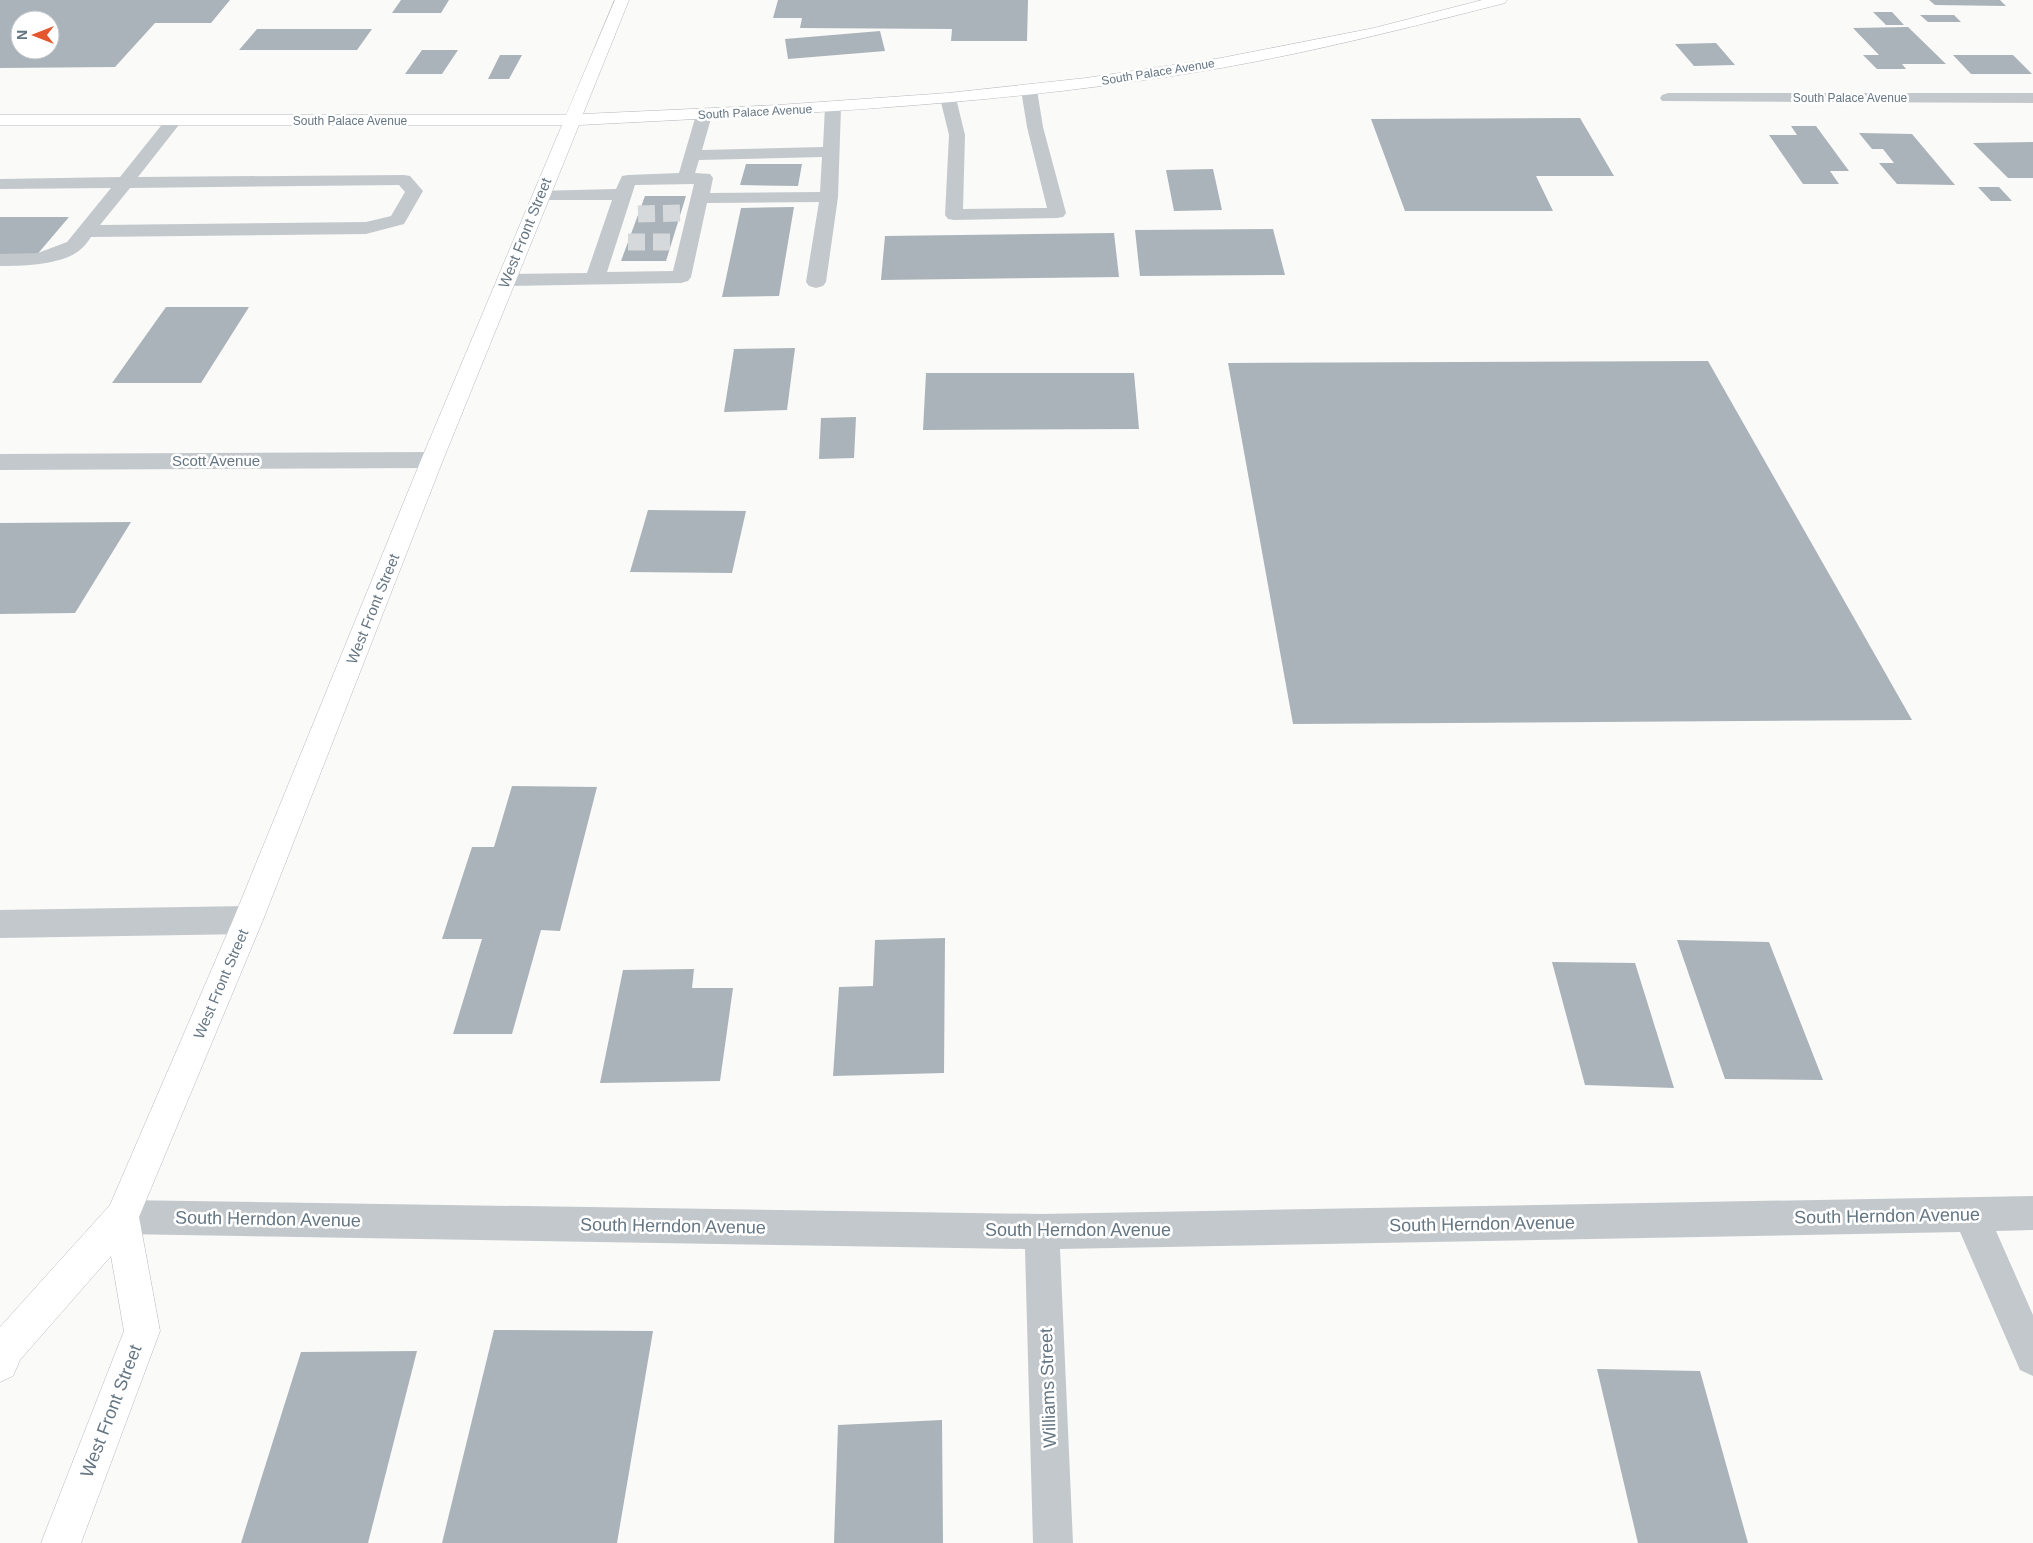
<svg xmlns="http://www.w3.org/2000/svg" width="2033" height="1543" viewBox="0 0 2033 1543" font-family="Arial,sans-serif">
	<rect width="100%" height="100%" fill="#fafaf8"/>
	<g fill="#aab3b9" fill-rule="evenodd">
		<path d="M0,0H230L211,23H155L115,67L0,68ZM20,20H50V50H20Z"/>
		<polygon points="401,0 449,0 441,13 392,13"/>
		<polygon points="778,0 1028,0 1027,41 951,41 952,29 800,28 802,18 773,18"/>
		<polygon points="1929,0 2000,0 2006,6 1935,5"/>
		<polygon points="1873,12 1892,12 1904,25 1886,25"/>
		<polygon points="1920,15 1954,15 1961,22 1928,22"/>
		<polygon points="1908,27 1946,64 1902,64 1906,69 1877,69 1863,55 1879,55 1853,28"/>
		<polygon points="257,29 372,29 357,50 239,50"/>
		<polygon points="880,31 885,51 788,59 785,39"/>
		<polygon points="1716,43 1735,65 1694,66 1675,44"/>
		<polygon points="422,50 458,50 442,74 405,74"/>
		<polygon points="500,55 522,55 509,79 488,79"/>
		<polygon points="1953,55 2013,55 2032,74 1971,74"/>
		<polygon points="1580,118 1614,176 1536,176 1553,211 1405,211 1371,119"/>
		<polygon points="1791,126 1816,126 1849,171 1830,171 1839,184 1803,184 1769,135 1797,135"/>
		<polygon points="1859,133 1912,134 1955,185 1897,184 1879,163 1894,163 1883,149 1872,149"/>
		<polygon points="2033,142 2033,178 2008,178 1973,143"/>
		<polygon points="746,164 802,164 798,186 740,185"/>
		<polygon points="1213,169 1222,210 1174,211 1166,170"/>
		<polygon points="1978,187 1999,187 2012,201 1991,201"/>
		<polygon points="645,196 686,196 666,261 621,261"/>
		<polygon points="794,207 779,296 722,297 741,208"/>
		<polygon points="0,217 69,217 35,257 0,257"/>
		<polygon points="1273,229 1285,275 1140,276 1135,230"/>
		<polygon points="1114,233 1119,277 881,280 885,236"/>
		<polygon points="166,307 249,307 201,383 112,383"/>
		<polygon points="795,348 787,410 724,412 734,349"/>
		<polygon points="1708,361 1912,720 1293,724 1228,363"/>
		<polygon points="926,373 1134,373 1139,429 923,430"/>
		<polygon points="856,417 854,458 819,459 821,418"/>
		<polygon points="648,510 746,511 732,573 630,572"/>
		<polygon points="131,522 75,613 0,614 0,523"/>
		<polygon points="512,786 597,787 560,931 541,930 512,1034 453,1034 482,939 442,939 472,847 494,847"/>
		<polygon points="945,938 944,1073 833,1076 839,987 873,986 875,940"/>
		<polygon points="1677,940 1769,942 1823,1080 1725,1079"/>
		<polygon points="1552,962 1635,963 1674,1088 1585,1085"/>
		<polygon points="694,969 692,988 733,988 720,1081 600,1083 623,970"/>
		<polygon points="494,1330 653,1331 617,1543 442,1543"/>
		<polygon points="417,1351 368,1543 241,1543 301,1352"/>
		<polygon points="1597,1369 1700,1371 1748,1543 1638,1543"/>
		<polygon points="942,1420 943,1543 834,1543 838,1425"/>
	</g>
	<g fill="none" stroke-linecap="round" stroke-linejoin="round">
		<g stroke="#d5d9db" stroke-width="17" stroke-dasharray="17 8" stroke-linecap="butt">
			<polyline points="638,214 681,213"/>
			<polyline points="628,242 672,242"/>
		</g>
		<g stroke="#b5babe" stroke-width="1">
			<path id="major" d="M615,0H629L583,114L778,105L948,93L1086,78L1221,58L1374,28L1482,0H1507L1505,3C1411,27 1317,51 1221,68C1009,105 793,114 579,125L443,460L263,920L139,1217L160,1331L81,1543H41L124,1331L111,1256L20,1360L13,1376L0,1382V1327L110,1205L233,920L421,460L562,125H0V115H566Z"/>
		</g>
		<g fill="#c3c8cc" fill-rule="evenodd">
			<polygon points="1029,85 1035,87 1037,90 1043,127 1066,213 1063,217 1057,218 954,220 948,219 945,215 949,135 940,98 942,95 954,95 956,98 965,135 963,209 1047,208 1027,127 1021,90 1023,87"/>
			<polygon points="1668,93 2033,93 2033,103 1662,101 1660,98 1662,95"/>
			<path d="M833,102L839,104L841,107L838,197L826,282L823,286L816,288L809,286L806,282L819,202L707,203L691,277L688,281L681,283L506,286L499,284L496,280L499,276L506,274L587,273L612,200H541L535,199L532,195L535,191L616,189L622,176L628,175L679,173L696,115L698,111H710L712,115L702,150L823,147L825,107L827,104ZM822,157L820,192L710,193L713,178L710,174L695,173L699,160ZM694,184L673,271L607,272L635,185Z"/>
			<path d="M174,116L180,117L182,121L138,177L404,175L410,176L423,191L404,224L366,234L91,237C88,241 85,246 81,249C64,265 23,266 0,266V254L38,253L67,242L111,188L0,189V179L120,177L168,117ZM399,185L405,192L391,216L366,222L100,225L130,188Z"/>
			<polygon points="432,452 440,455 443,460 440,465 432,468 0,470 0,454"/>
			<polygon points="248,906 259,910 263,920 259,930 248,934 0,938 0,910"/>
			<polygon points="2033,1196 2033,1230 1996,1231 2033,1315 2033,1376 2020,1370 1960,1232 1060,1249 1073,1543 1033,1543 1025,1249 122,1234 110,1229 105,1217 110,1205 122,1200 1042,1214"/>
		</g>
		<use href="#major" fill="#fff" fill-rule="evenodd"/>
	</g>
	<g text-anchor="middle" stroke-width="5" stroke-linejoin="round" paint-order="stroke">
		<g font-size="12" fill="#657683" stroke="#fff">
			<text transform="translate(1158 72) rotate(-9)" y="4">South Palace Avenue</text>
			<text x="1850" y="102">South Palace Avenue</text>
			<text transform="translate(755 112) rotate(-3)" y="4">South Palace Avenue</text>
			<text x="350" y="125">South Palace Avenue</text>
		</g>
		<g font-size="15" fill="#657683" stroke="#fff">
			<text transform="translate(525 233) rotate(-68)" y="5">West Front Street</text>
			<text x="216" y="466">Scott Avenue</text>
			<text transform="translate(373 609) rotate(-68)" y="5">West Front Street</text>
			<text transform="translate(221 984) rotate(-67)" y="5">West Front Street</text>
		</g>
		<g font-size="18" fill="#657683" stroke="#fff">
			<text transform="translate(1887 1216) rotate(-1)" y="6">South Herndon Avenue</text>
			<text transform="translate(268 1219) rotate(1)" y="6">South Herndon Avenue</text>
			<text transform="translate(1482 1224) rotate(-1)" y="6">South Herndon Avenue</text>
			<text transform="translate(673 1226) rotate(1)" y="6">South Herndon Avenue</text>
			<text x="1078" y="1236">South Herndon Avenue</text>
			<text transform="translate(1048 1388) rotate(-92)" y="6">Williams Street</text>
			<text transform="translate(111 1411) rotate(-69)" y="6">West Front Street</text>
		</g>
	</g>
	<g transform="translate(35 35) rotate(270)"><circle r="24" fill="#ffffff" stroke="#c1c8cd"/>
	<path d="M0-4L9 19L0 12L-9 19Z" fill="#e4572e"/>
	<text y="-8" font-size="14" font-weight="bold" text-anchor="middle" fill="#657683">N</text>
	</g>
</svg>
